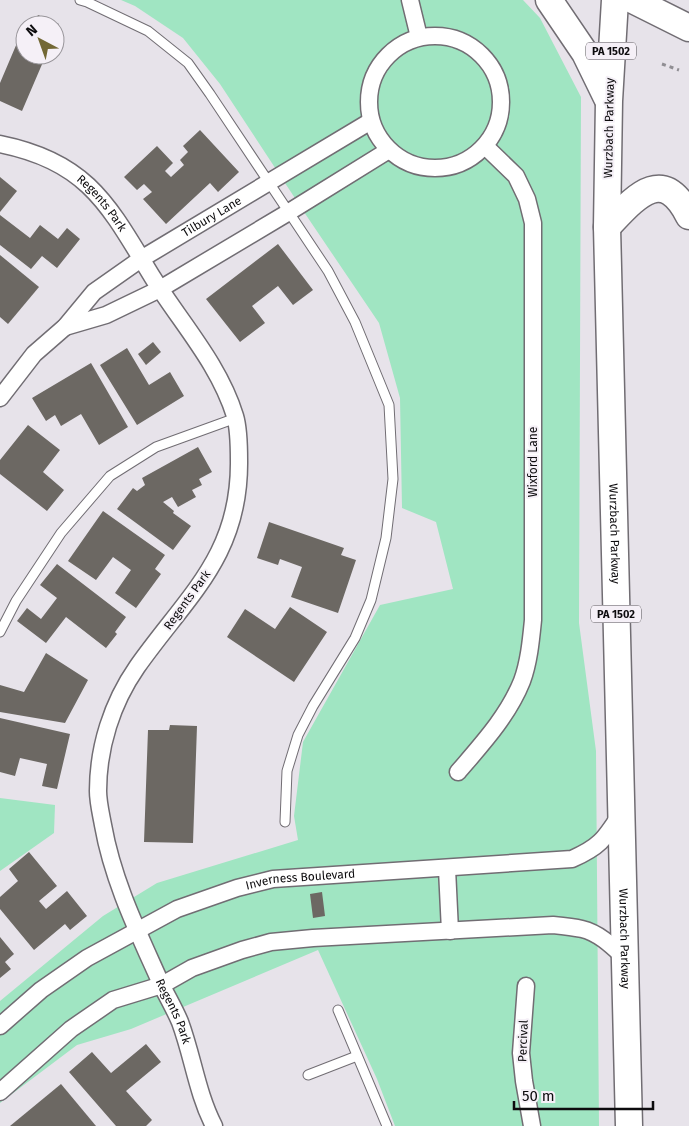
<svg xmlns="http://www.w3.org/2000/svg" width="689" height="1126" viewBox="0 0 689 1126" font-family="'Fira Sans',sans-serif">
	<rect width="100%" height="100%" fill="#e7e3ea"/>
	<g fill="#a0e5c2">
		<polygon points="121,0 523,0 540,18 581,97 579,623 596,751 599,1126 395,1126 377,1079 318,950 131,1029 77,1045 0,1103 0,1001 103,916 157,883 298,840 294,816 303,742 380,605 453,589 436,522 402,508 400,398 379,323 306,215 220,84 183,38 135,6"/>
		<polygon points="0,798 55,805 54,833 0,871"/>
	</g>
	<g fill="#6c6863">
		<polygon points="38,15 59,24 55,34 55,25 33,25"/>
		<polygon points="17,43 25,47 25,55 46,55 22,111 0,101 0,83"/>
		<polygon points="200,130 239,172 218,192 210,183 166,224 143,199 152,192 144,184 137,190 124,177 157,146 173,163 165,171 171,177 184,165 180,160 188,152 183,146"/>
		<polygon points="0,177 17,191 0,212"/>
		<polygon points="0,215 30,238 40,225 58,239 67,228 80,239 57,268 42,256 31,269 0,245"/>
		<polygon points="278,244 313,290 293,305 278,286 252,306 265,323 240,342 206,299"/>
		<polygon points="0,255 39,287 8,324 0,317"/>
		<polygon points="153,342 161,352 146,365 138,354"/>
		<polygon points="127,348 149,385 170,372 184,396 137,425 100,365"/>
		<polygon points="91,363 128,427 99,445 81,414 61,426 55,415 46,421 32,398"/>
		<polygon points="28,425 60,450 43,472 64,490 47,511 0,474 0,460"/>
		<polygon points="198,447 212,472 199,479 202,485 192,490 196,497 178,507 172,497 163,502 174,511 173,513 191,526 173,550 117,509 133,488 137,491 145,485 142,478"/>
		<polygon points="103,511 165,555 155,569 161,574 136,608 115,593 131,570 113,557 96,580 68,561"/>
		<polygon points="269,522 344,548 341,555 356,560 338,613 291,597 302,567 280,559 278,565 257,558"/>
		<polygon points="57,564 126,617 115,632 117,634 106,648 66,617 46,643 17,621 27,608 41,619 57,598 40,585"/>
		<polygon points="290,607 327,632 294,682 227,637 245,609 275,629"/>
		<polygon points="46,653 88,680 65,723 0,712 0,685 24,692"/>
		<polygon points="0,718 70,734 57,789 42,786 47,764 20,758 15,776 0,772"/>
		<polygon points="170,725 197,726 193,843 144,842 148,730 169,730"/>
		<polygon points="29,852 57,886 39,901 46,909 67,891 87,916 70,930 65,924 34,950 0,909 0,897 18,881 9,869"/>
		<polygon points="322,892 325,916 313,918 310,894"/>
		<polygon points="0,937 14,954 5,962 11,969 0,978"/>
		<polygon points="146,1044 161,1062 126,1091 152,1120 146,1126 116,1126 69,1072 92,1052 111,1073"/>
		<polygon points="61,1084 96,1126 10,1126"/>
	</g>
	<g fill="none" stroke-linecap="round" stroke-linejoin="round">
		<g stroke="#716d73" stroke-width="11">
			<g id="lane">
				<polyline points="80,0 87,2 148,31 188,63 210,94 328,271 355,322 389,405 393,479 386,538 371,600 355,638 313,706 298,735 287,771 285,822"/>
				<polyline points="0,632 16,601 61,533 110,476 156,447 236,418"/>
				<polyline points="338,1010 387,1126"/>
				<polyline points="308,1075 357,1056"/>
			</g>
		</g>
		<g stroke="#716d73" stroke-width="19">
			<g id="street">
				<polyline points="410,0 419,37"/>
				<circle cx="435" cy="102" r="66"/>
				<path id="s1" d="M0,144C89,162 109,206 153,278C181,323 219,364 235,416C239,429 239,447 239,461C240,556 187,596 137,667C112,703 98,747 98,791C98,802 101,814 103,825C113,882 139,934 162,986C168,998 175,1010 180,1022C193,1057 197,1093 214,1126"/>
				<polyline points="65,327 106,315 160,289 289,212 389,150"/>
				<path id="s2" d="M0,398L34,354L65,327L94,292L141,259L371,121"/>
				<path d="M458,772C482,744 508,716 522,681C529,662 531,640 533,620V223L527,199L516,176L485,146"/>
				<polyline points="447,869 450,931"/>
				<polyline points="526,986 521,1053 524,1081 532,1126"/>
				<path id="s3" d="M0,1026L41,990L87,958L177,909L237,888L273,879L572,859C599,847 604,840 620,815"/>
				<path d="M0,1092L71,1029L113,1000L162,985L192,968L242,950L271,942L313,938L553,925C563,926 573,927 582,929C599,933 612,946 625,958"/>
			</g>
		</g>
		<g stroke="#716d73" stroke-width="29">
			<g id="primary">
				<polyline points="549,0 585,53 607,98"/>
				<path id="s4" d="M615,0L609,101L607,227L629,1126"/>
				<polyline points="633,0 689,28"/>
				<path d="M607,227C634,199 662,163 689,216"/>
			</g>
		</g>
		<polyline stroke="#908e93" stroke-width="3" stroke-dasharray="4 4" stroke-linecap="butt" points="662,64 679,70"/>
		<use href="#lane" stroke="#fff" stroke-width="9"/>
		<use href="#street" stroke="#fff" stroke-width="16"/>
		<use href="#primary" stroke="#fff" stroke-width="26"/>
	</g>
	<g text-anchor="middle" stroke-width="4" stroke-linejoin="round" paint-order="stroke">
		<g fill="#f5f0f7" stroke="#535054" stroke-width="1">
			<rect x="586" y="42.5" width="50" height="17" rx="4"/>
			<rect x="591" y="605.5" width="50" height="17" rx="4"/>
		</g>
		<g font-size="11" font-weight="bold" fill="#0d0c0e">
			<text x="611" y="55">PA 1502</text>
			<text x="616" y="618">PA 1502</text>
		</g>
		<g font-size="12" fill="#0d0c0e" stroke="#f5f0f7">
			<text transform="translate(609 128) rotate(-89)" y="4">Wurzbach Parkway</text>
			<text dy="4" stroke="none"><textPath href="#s1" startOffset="121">Regents Park</textPath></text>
			<text dy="4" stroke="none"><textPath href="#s2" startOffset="282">Tilbury Lane</textPath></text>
			<text transform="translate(533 462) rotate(-90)" y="4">Wixford Lane</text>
			<text dy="4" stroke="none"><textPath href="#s4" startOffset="534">Wurzbach Parkway</textPath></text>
			<text transform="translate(187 600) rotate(-54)" y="4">Regents Park</text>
			<text dy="4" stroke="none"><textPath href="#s3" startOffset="341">Inverness Boulevard</textPath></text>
			<text dy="4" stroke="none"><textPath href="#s4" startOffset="939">Wurzbach Parkway</textPath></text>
			<text dy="4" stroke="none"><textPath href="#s1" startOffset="1020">Regents Park</textPath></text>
			<text transform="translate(523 1041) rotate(-88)" y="4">Percival</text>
		</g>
	</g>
	<g transform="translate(40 40) rotate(319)"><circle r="24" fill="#f5f0f7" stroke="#98959a"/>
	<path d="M0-4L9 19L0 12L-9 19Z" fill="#736835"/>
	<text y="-8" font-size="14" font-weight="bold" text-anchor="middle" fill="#0d0c0e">N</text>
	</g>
	<path d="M514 1101v8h139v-8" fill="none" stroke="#0d0c0e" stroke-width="2.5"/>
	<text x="522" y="1101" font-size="15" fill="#0d0c0e" stroke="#f5f0f7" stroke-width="4" paint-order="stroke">50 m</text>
</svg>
